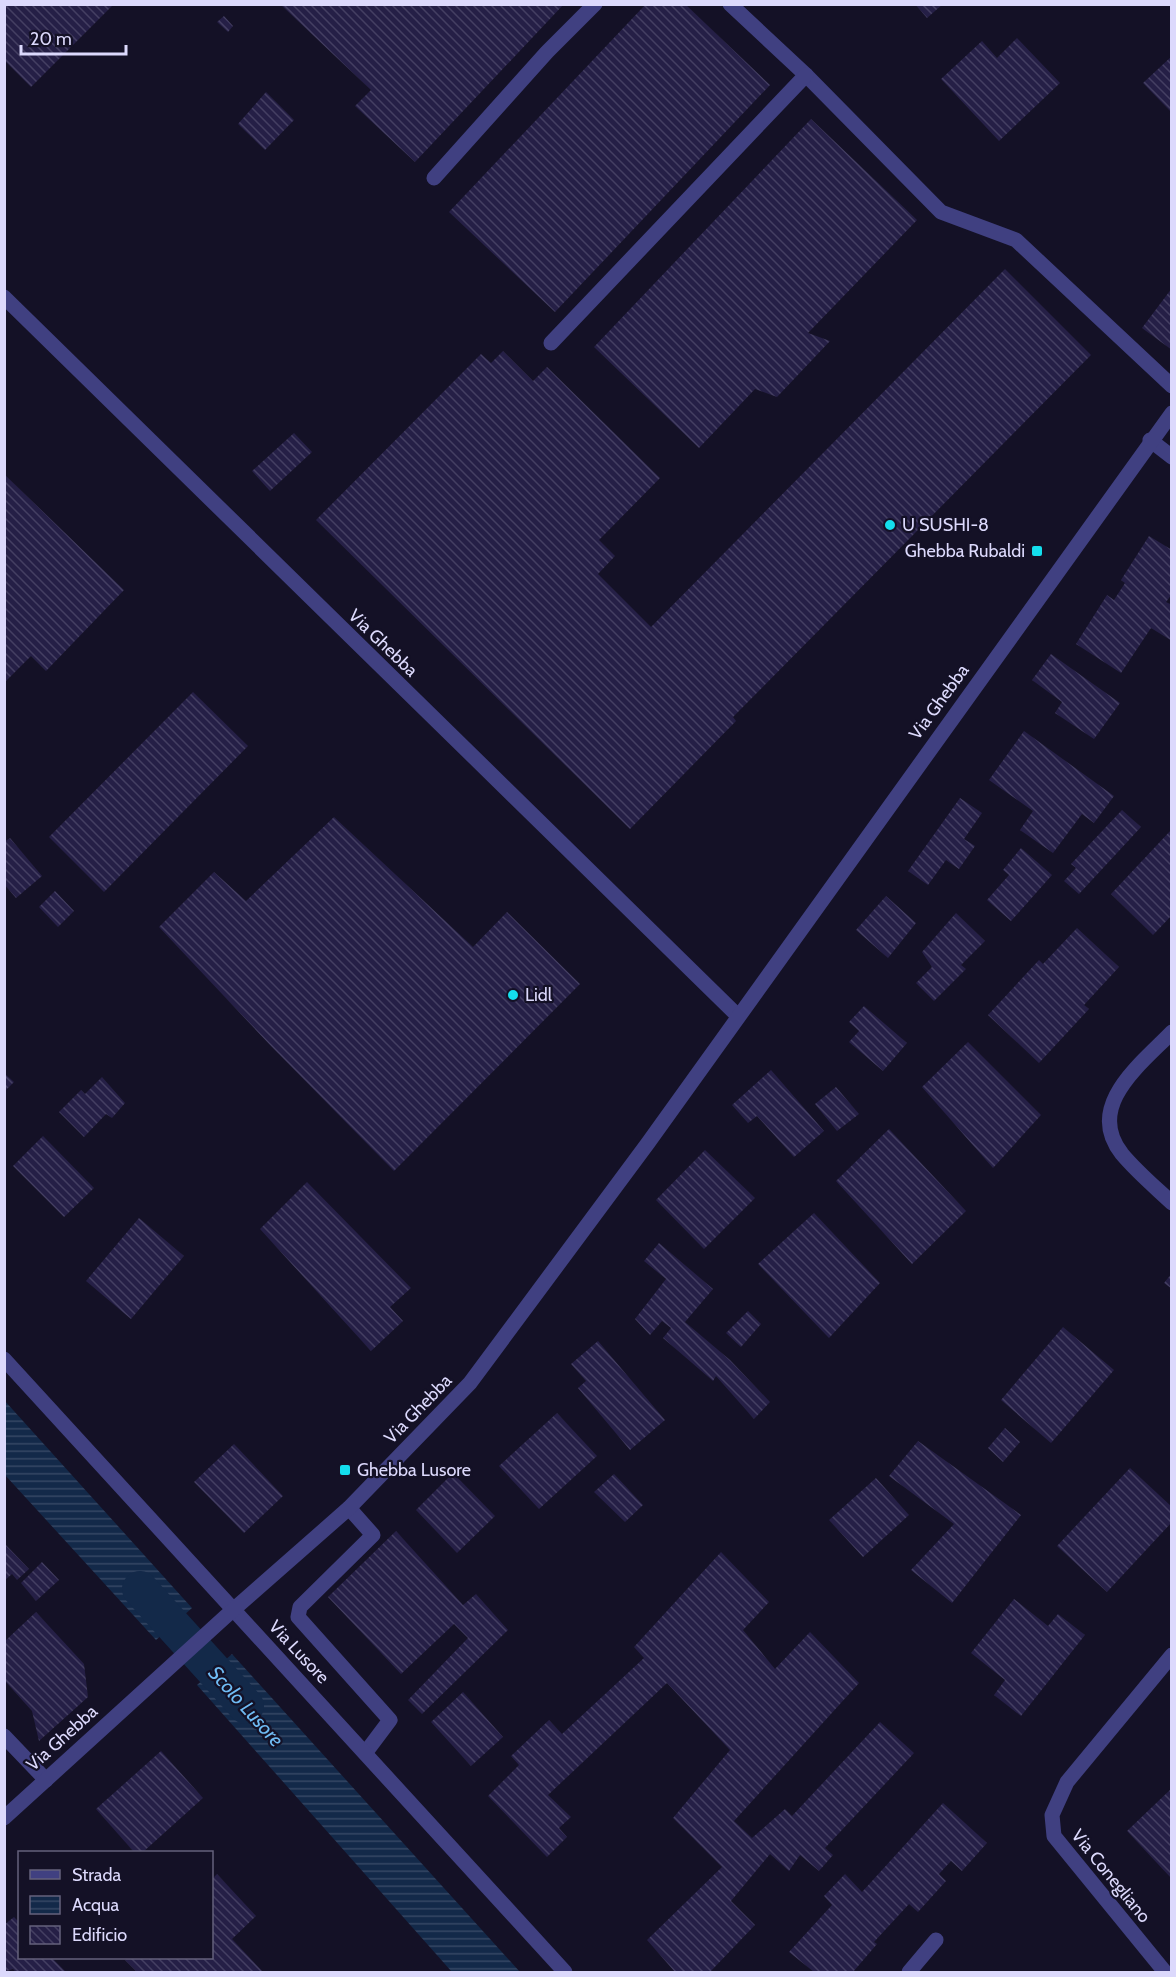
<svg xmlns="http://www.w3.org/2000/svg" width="1176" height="1977" viewBox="0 0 1176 1977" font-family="Cabin,sans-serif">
	<defs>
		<pattern id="water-rules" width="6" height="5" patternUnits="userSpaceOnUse" patternTransform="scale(1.5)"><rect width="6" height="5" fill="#132949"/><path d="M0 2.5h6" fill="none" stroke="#354764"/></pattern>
		<pattern id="building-back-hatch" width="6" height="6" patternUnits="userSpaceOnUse" patternTransform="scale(1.5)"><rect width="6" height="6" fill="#251f46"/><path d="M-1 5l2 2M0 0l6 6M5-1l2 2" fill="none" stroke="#443f62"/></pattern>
	</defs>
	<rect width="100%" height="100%" fill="#141126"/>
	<g fill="url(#water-rules)">
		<polygon points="4,1400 192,1608 156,1640 5,1475"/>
		<polygon points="232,1654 520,1972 452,1972 197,1685"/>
	</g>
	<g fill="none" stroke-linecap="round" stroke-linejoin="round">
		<polyline stroke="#132949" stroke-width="36" points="140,1589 246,1706"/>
	</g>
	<g fill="url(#building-back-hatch)">
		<polygon points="4,4 114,4 31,87 4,60"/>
		<polygon points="280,4 564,4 415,162 355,106 371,90"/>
		<polygon points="646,4 685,4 770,85 555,312 449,212"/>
		<polygon points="915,4 943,4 927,18"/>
		<polygon points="224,16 233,26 228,32 217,22"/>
		<polygon points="1017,38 1060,83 999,141 941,79 982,41 997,58"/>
		<polygon points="1172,56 1172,113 1143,83"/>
		<polygon points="266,92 294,120 265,150 238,124"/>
		<polygon points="811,119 917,220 808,333 830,341 777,397 755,389 699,448 594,347"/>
		<polygon points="1005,269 1091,355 733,717 736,721 630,829 316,520 481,354 491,363 503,351 533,381 547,367 660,478 599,540 615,556 598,574 651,627"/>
		<polygon points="1172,288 1172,350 1142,328"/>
		<polygon points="294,433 312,452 270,491 252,471"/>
		<polygon points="4,474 124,590 46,671 31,656 4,683"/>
		<polygon points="1149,536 1172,550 1172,594 1166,602 1172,605 1172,641 1151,628 1121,673 1076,644 1107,595 1114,600 1125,583 1121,580"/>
		<polygon points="1051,654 1120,703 1094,739 1055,713 1062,702 1032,680"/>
		<polygon points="193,692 248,746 104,892 49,837"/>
		<polygon points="1024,731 1114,796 1094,823 1082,814 1053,853 1020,830 1033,811 989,780"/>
		<polygon points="960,798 982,813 964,839 975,846 959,869 946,860 928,885 908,871"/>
		<polygon points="1122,810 1141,827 1079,894 1064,881 1076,868 1071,864"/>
		<polygon points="334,817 473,947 507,912 580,984 394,1171 270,1045 159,927 214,872 246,901"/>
		<polygon points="1172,829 1172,915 1153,935 1111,894"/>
		<polygon points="10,838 42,876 16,898 4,884 4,842"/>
		<polygon points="1021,848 1052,875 1011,921 987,900 1009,875 1003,870"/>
		<polygon points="55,891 74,911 58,927 39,907"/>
		<polygon points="886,896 916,923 888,958 856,930"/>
		<polygon points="956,913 985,941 961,965 966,969 934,1001 916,983 932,967 922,952"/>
		<polygon points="1077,928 1119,967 1084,1005 1089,1009 1039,1063 988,1015 1039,960 1043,964"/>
		<polygon points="864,1006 907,1043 883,1071 849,1042 859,1031 849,1022"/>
		<polygon points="968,1042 1041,1115 993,1168 922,1087"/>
		<polygon points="771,1070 824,1131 794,1157 757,1116 748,1123 732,1105"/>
		<polygon points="4,1073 14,1082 4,1092"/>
		<polygon points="102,1077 125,1103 112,1118 106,1114 84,1137 59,1112 81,1090 85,1094"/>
		<polygon points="836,1087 859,1114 837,1131 815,1104"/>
		<polygon points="889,1129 966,1211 912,1264 836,1181"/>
		<polygon points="43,1136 94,1188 64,1217 13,1166"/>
		<polygon points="705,1150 755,1198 704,1249 656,1200"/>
		<polygon points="307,1182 411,1288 390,1307 403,1321 371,1351 260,1229"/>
		<polygon points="814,1213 880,1283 829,1338 758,1264"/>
		<polygon points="139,1218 184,1256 131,1319 86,1281"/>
		<polygon points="659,1243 713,1289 685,1322 730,1360 770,1402 754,1419 716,1376 713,1381 663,1338 671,1328 662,1321 650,1335 635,1319 666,1279 644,1261"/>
		<polygon points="1172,1273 1172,1289 1164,1283"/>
		<polygon points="748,1311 761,1324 741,1347 726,1333"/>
		<polygon points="1063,1327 1114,1370 1051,1443 1001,1400"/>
		<polygon points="598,1341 665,1420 630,1450 578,1388 586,1381 571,1364"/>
		<polygon points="557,1413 597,1456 539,1509 499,1466"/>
		<polygon points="1005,1428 1020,1442 1003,1462 988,1448"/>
		<polygon points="918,1441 1021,1515 952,1603 911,1570 954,1524 889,1476"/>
		<polygon points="234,1444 283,1496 244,1533 194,1482"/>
		<polygon points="1130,1468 1172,1507 1172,1522 1107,1592 1057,1546"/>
		<polygon points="453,1473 495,1516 457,1553 416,1510"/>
		<polygon points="614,1474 643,1505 625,1522 594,1492"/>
		<polygon points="876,1478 909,1515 863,1557 829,1520"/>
		<polygon points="396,1531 463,1605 476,1594 508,1630 422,1714 408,1700 468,1638 454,1624 401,1674 328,1597"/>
		<polygon points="4,1543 29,1569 17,1580 12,1574 4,1581"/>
		<polygon points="721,1552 769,1602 743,1630 775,1669 810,1632 859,1683 734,1821 752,1838 785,1809 792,1816 880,1722 914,1753 825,1848 833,1855 819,1871 800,1855 789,1871 770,1854 731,1901 755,1925 710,1972 675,1972 647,1940 722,1867 673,1818 730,1750 667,1683 548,1795 571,1817 559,1828 567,1837 547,1857 488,1796 519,1765 511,1756 549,1720 562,1734 644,1658 634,1647"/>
		<polygon points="42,1562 59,1580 36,1601 21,1583"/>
		<polygon points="1014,1599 1048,1626 1058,1614 1085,1635 1021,1716 994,1695 1005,1680 971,1653"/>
		<polygon points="36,1612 84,1664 88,1697 39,1741 32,1711 5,1681 5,1641"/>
		<polygon points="463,1692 503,1737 471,1766 431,1722"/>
		<polygon points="161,1751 203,1798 143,1852 134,1852 96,1809"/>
		<polygon points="1172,1788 1172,1879 1127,1831"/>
		<polygon points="943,1803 987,1843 962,1871 951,1861 939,1874 946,1881 918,1912 909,1904 874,1942 877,1944 853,1972 814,1972 789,1952 832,1905 824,1896 845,1874 862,1892"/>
		<polygon points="217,1874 256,1916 232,1939 263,1972 137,1972 125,1960 128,1958 212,1958 212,1879"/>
		<polygon points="14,1917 20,1923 20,1958 52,1958 66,1972 16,1972 13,1969 4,1972 4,1925"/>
	</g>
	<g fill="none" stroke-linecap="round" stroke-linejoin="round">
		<g stroke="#404081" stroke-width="15">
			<polyline points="730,4 806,75 941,212 1016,240 1172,386"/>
			<polyline points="434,178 547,52 595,4"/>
			<polyline points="551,343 806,75"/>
			<polyline points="349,1508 373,1535 300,1607 298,1617 390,1720 366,1752"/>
		</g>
		<g stroke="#404081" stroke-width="15">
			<polyline points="4,297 737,1015"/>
			<polyline points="1150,440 1172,457"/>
			<path d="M1172,1032C1141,1064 1084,1106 1122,1154C1137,1172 1155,1187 1172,1203"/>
			<polyline points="4,1359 565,1972"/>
			<polyline points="4,1736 46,1780"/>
			<polyline points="909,1972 936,1940"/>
			<polyline points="1165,1972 1054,1836 1052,1815 1067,1782 1172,1655"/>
		</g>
		<polyline stroke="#404081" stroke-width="15" points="4,1818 225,1617 349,1508 470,1383 648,1143 1172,413"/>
	</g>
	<g fill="#14deed" stroke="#141126" stroke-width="2">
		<circle cx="890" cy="525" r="6"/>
		<rect x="1031" y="545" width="12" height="12" rx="3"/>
		<circle cx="513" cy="995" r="6"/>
		<rect x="339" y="1464" width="12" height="12" rx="3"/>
	</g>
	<g text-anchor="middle" stroke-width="4.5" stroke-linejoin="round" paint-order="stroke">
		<g font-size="18" fill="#dcd9fc" stroke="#141126" text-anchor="start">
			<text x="902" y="531">U SUSHI-8</text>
			<text x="1025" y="557" text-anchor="end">Ghebba Rubaldi</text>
			<text x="525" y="1001">Lidl</text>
			<text x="357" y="1476">Ghebba Lusore</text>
		</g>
		<g font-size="18" fill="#dcd9fc" stroke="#141126">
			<text transform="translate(383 643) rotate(44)" y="6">Via Ghebba</text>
			<text transform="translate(939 702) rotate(-54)" y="6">Via Ghebba</text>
			<text transform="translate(418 1409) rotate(-46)" y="6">Via Ghebba</text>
			<text transform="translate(299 1652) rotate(47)" y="6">Via Lusore</text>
			<text transform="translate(62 1738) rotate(-42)" y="6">Via Ghebba</text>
			<text transform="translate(1111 1876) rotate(51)" y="6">Via Conegliano</text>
		</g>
		<g font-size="20" font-style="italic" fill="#6fbbf4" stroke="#141126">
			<text transform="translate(246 1706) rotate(48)" y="7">Scolo Lusore</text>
		</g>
	</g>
	<rect width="1176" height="1977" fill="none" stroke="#dcd9fc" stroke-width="12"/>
	<rect x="18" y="1851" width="195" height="108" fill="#141126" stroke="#64617c" stroke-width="1.5"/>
	<rect x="30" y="1870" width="30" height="9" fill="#404081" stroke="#64617c" stroke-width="1.5"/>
	<text x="72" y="1881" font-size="18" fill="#dcd9fc">Strada</text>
	<rect x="30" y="1896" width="30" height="18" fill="url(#water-rules)" stroke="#64617c" stroke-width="1.5"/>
	<text x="72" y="1911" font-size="18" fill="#dcd9fc">Acqua</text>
	<rect x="30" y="1926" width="30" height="18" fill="url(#building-back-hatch)" stroke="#64617c" stroke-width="1.5"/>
	<text x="72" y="1941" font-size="18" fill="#dcd9fc">Edificio</text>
	<path d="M21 45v9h105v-9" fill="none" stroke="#dcd9fc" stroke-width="3"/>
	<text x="30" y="45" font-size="18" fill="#dcd9fc" stroke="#141126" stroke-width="4.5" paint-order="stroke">20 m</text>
</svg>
